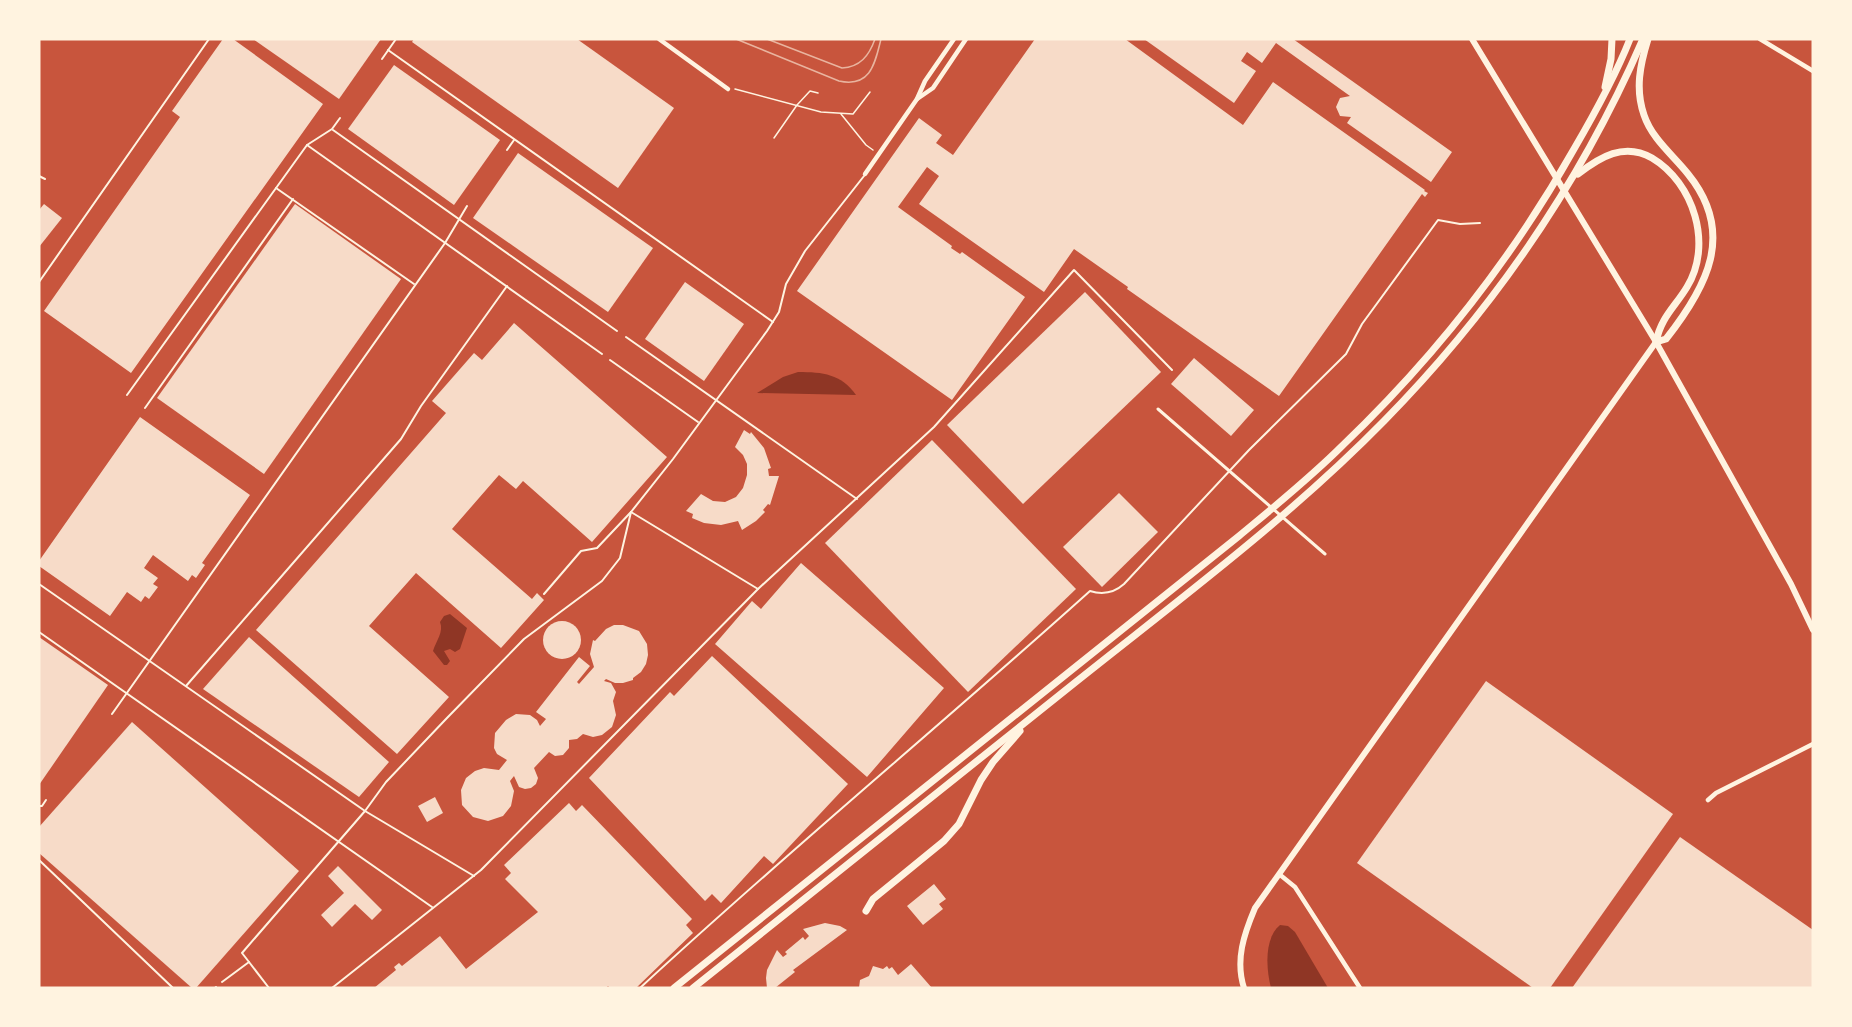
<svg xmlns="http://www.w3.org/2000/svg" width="1852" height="1027" viewBox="0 0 1852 1027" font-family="'PT Sans Narrow',sans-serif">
	<rect width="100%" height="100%" fill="#c8553d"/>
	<g fill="#8f3625">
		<path d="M798,372C823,372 841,374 856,395L757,393L783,377Z"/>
		<path d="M450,614L467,628L460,649L455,652L450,649L444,651L450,661L447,665H444L433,651C436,641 444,632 440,622L444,616Z"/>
		<path d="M1280,925L1288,926L1295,932L1328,988H1271C1266,969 1264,938 1280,925Z"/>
	</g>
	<g fill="#f7dbc8">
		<polygon points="223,39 233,39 323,104 131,373 44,311 180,117 172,111"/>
		<polygon points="253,39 381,39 339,99"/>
		<polygon points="414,39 577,39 674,108 618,188 412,42"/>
		<polygon points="1035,39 1125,39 1243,125 1273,82 1425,190 1424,191 1428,193 1425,197 1422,194 1279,396 1127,289 1128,287 1074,249 1044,292 919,204 939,176 927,167 898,207 952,246 951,248 960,254 962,252 1025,297 952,400 797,291 919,118 942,135 936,143 953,155"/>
		<polygon points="1144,39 1293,39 1452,152 1431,182 1347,123 1351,117 1340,116 1336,107 1340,98 1350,96 1276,43 1262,63 1247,52 1241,61 1256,71 1234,103"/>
		<polygon points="394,65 500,140 454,205 348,129"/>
		<polygon points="518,153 653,248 608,312 473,218"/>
		<polygon points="44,204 62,218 39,247 39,210"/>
		<polygon points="295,204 401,279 264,474 157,398"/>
		<polygon points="685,282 744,324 704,381 645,339"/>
		<polygon points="1085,292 1161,372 1023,504 947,425"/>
		<polygon points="514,323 667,457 592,542 523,481 516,489 499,475 452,529 532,599 537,593 544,600 501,648 416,573 369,626 449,697 397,754 256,630 446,413 432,401 474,353 482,360"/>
		<polygon points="1194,358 1254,410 1231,436 1171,384"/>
		<polygon points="140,417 250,495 202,563 205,565 196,578 192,575 188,581 153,555 144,568 158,578 153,584 158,587 149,599 145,596 141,602 127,592 110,616 39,566 39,561"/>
		<polygon points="744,430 750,434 751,432 764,448 771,468 768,469 769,476 779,476 770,505 768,504 763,510 765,512 756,521 742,530 738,521 721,525 704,523 692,518 693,514 686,511 701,494 713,501 725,502 736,497 743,488 747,475 747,464 743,455 735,447"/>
		<polygon points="932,440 1076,589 968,692 825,543"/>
		<polygon points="1119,493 1158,532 1102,587 1063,547"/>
		<polygon points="801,563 944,688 867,777 715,644 752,601 761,609"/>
		<circle cx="562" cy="640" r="19"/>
		<polygon points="614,625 623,625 639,631 647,644 648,655 646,664 641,672 633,678 633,680 623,683 615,683 606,679 604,681 611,683 616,692 613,701 616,715 612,727 602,735 593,737 583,734 577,739 569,740 569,748 563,755 555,756 549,752 534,768 538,778 536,784 531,788 525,789 519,787 514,776 510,781 514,791 511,806 503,816 488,821 473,817 462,805 461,790 466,778 475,771 484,768 499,770 507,760 497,754 494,748 495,733 506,720 516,714 530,715 537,720 540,726 546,719 536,712 579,657 590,666 577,682 579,684 594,667 590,654 593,640 595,641 606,629"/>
		<polygon points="39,637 108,685 39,785"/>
		<polygon points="249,637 389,762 359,797 203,689"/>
		<polygon points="712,656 848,784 773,864 764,856 721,903 712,894 705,901 589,778 670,692 674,696"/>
		<polygon points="1486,681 1673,814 1550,988 1533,988 1357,863"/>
		<polygon points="132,722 299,871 196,988 192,988 39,853 39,827"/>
		<polygon points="435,797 443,813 427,822 418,806"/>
		<polygon points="569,803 576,811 582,805 692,919 686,925 693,933 636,988 610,988 608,986 606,988 374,988 396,970 394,967 399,963 402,966 440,936 466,969 538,912 505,879 511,873 504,865"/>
		<polygon points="1680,837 1813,930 1813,988 1572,988"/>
		<polygon points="338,866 382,910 372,920 355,904 332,927 321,915 344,893 328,876"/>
		<polygon points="934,884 946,899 939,904 943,909 923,925 907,906"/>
		<polygon points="825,923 840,926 847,930 793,970 795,972 775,988 767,988 766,978 767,970 777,950 783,957 787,954 785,952 803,937 805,940 809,936 803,929"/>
		<polygon points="911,964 932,988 859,988 860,980 869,976 873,966 883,969 887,966 889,969 892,967 898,975"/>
	</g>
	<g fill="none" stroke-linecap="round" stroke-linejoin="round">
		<g stroke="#fff3e0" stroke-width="1.5">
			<polyline points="735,89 821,112 853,114 870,92"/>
			<polyline points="841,114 866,145 873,150"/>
			<polyline points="774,138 797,105 810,91 818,93"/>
		</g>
		<g stroke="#fff3e0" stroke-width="2">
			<polyline points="388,50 773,322"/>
			<polyline points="382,59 396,39"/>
			<polyline points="333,130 617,331"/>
			<polyline points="307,145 602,354"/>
			<polyline points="507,150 514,140"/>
			<polyline points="39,176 45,179"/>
			<polyline points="276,188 414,284"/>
			<polyline points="39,282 209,39"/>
			<polyline points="626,337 857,499"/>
			<polyline points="610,360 698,422"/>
			<polyline points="127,395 307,145 332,129 340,118"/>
			<polyline points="145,408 293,199"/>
			<polyline points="631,512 758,589"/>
			<polyline points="39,584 365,811 474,876"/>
			<polyline points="544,594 581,551 597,548 631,512 673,459 767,331 779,312 786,284 805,251 864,176"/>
			<polyline points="39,632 432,907"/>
			<polyline points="186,686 401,439 421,406 507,286"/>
			<polyline points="112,714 445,243 467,206"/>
			<polyline points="39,806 42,806 46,800"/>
			<polyline points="39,860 173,988"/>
			<polyline points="249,962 269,988"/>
			<polyline points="222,982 249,962 242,953 365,811 386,782 446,719 524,639 602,581 620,558 631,512"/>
			<polyline points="215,988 216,987"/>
			<polyline points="332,988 481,870 758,589 934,427 1074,270 1172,370"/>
			<path d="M640,988C787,852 941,725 1090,591C1103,595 1114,593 1124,584L1249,450L1346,354L1362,324L1438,220L1460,224L1480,223"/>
		</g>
		<polyline stroke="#fff3e0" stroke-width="3" points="1158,409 1325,554"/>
		<g stroke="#fff3e0" stroke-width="4.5">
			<polyline points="659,39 728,89"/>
			<polyline points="1760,39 1813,71"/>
			<polyline points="917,99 933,88 966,39"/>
			<polyline points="865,174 917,99 925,81 954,39"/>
			<polyline points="1708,800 1716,793 1813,744"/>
			<polyline points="1279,874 1295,887 1360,988"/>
		</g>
		<g stroke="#fff3e0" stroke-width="6">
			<polyline points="1472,39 1656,342 1791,584 1813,630"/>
			<path d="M1244,988C1235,960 1244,934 1255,908L1656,342"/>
		</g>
		<g stroke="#fff3e0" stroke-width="7">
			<polyline points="1605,87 1611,59 1612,39"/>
			<path d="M1578,174C1600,157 1624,142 1652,158C1694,183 1713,245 1687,287C1675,307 1661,317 1656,342L1666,339C1707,287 1736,233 1688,174C1673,155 1652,139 1644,115C1635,89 1640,65 1648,39"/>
			<polyline points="866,911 873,899 944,841 959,824 981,780 993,762 1020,731"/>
			<path d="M674,988L1239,536C1274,507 1310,478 1342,446C1434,358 1512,259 1574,149C1595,113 1615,77 1630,39"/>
			<path d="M693,988C821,886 949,784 1077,681C1181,598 1290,517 1384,421C1493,310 1581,182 1643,39"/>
		</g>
		<g stroke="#e9b49f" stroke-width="1.5">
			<path d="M736,39L839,81C871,88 875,63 881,39"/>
			<path d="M767,39L842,68C860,67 869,56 875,39"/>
		</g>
	</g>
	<rect width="1852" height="1027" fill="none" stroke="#fff3e0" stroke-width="81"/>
</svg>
